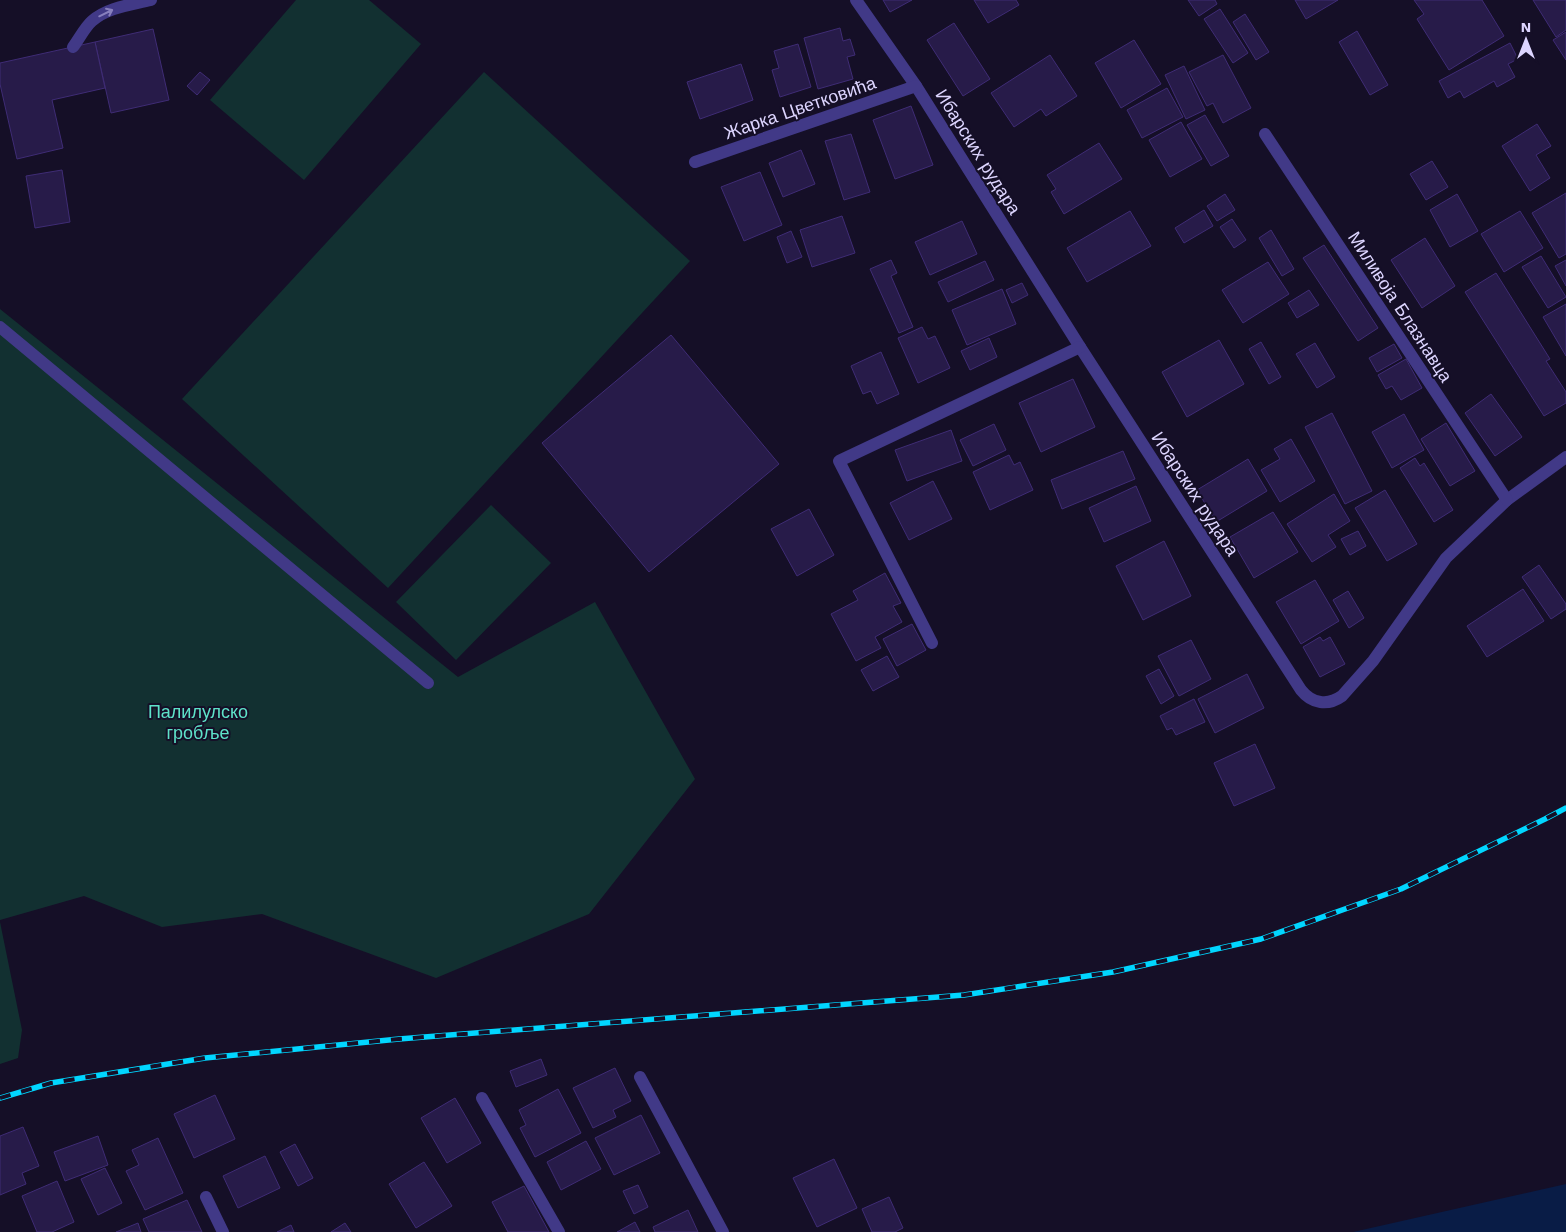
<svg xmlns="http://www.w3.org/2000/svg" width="1566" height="1232" viewBox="0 0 1566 1232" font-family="'Work Sans',sans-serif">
	<rect width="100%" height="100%" fill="#150f27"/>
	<g fill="#123031">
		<polygon points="296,0 369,0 421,44 304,180 210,100"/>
		<polygon points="484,72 690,261 388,588 182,399"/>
		<polygon points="0,309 458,677 595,602 695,779 589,914 436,978 262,914 162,927 84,896 0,920"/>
		<polygon points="491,505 551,563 456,660 396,602"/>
		<polygon points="0,922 22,1030 18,1058 0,1064"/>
	</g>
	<polygon fill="#091c46" points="1566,1184 1566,1232 1353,1232"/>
	<g fill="#271b49" stroke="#3f2c75">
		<polygon points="883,0 912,0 890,12"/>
		<polygon points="974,0 1016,0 1019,5 988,23"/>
		<polygon points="1188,0 1215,0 1217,4 1199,16"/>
		<polygon points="1295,0 1338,0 1306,19"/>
		<polygon points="1414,0 1482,0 1504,36 1449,70 1417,19 1424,14"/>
		<polygon points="1533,0 1566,0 1566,30 1556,37"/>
		<polygon points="1220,9 1248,53 1233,63 1204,19"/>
		<polygon points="1245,14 1269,52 1256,60 1233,22"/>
		<polygon points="954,23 990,79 963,96 927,40"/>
		<polygon points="840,28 843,41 850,39 855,55 847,57 853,79 818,89 804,38"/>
		<polygon points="153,29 169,100 111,113 95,42"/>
		<polygon points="1357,31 1388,85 1370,95 1339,42"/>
		<polygon points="1566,32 1566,60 1553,40"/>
		<polygon points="1134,40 1161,84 1121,108 1095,63"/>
		<polygon points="95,42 105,88 52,100 63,148 17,159 0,84 0,63"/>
		<polygon points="1510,43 1518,59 1508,64 1515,77 1497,87 1494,81 1464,98 1460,91 1448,98 1439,81"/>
		<polygon points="798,44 811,87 780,97 772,70 779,68 774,51"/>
		<polygon points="1050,55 1077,96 1046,116 1041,109 1014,127 991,93"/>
		<polygon points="1223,55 1251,108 1223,123 1213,103 1207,106 1189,72"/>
		<polygon points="741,64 753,100 700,119 687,82"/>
		<polygon points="1184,66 1205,110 1186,119 1165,75"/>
		<polygon points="200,72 210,80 197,95 187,86"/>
		<polygon points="1167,88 1183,117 1142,138 1127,110"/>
		<polygon points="911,106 933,165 895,179 873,120"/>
		<polygon points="1205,115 1229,156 1211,166 1187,125"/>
		<polygon points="1181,122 1202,159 1170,177 1149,140"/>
		<polygon points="1537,124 1551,146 1536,155 1550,178 1530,191 1502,146"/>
		<polygon points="851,134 870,192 844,200 825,141"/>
		<polygon points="1099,143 1122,179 1064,214 1051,192 1056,189 1047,175"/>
		<polygon points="801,150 815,184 783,197 769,163"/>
		<polygon points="1432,161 1448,187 1426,200 1410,174"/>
		<polygon points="62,170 70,222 35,228 26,176"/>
		<polygon points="760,172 782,225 744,241 721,187"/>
		<polygon points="1566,193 1566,254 1559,258 1532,213"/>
		<polygon points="1225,194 1235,210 1217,221 1207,206"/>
		<polygon points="1457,194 1478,231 1450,247 1430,210"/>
		<polygon points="1204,210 1213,226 1184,243 1175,228"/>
		<polygon points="1130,211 1151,246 1087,282 1067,248"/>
		<polygon points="1520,211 1543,248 1504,272 1481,234"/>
		<polygon points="842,216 855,253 812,267 800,230"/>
		<polygon points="1232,219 1246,240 1234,248 1220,227"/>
		<polygon points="962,221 977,254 930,275 915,242"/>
		<polygon points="1271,230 1294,269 1282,276 1259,238"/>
		<polygon points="791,231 802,257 787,263 777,237"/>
		<polygon points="1425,238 1455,286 1422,308 1391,260"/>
		<polygon points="1324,245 1378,328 1358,341 1303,258"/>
		<polygon points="1541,256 1566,297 1548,308 1522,267"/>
		<polygon points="891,260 897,273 891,276 913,327 899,333 870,269"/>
		<polygon points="1566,260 1566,286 1555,266"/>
		<polygon points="985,261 994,280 948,302 938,282"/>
		<polygon points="1268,262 1289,294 1243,323 1222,290"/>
		<polygon points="1496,273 1550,359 1546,361 1566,392 1566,403 1544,416 1465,292"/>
		<polygon points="1022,283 1028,295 1012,303 1006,290"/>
		<polygon points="1002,289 1016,324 967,345 952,310"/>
		<polygon points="1309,290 1319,305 1297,318 1288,303"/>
		<polygon points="1566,304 1566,356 1543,317"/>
		<polygon points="922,327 928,339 935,336 950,368 918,383 898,338"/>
		<polygon points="671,335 779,464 649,572 542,443"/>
		<polygon points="989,338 997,357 970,370 961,351"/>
		<polygon points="1219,340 1244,384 1187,417 1162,372"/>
		<polygon points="1261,342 1281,377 1269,384 1249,349"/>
		<polygon points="1315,343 1335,377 1317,388 1296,354"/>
		<polygon points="1394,344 1402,358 1377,372 1369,358"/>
		<polygon points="881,352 899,394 877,404 871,391 863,394 851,366"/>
		<polygon points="1406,359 1422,388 1401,400 1392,386 1386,389 1378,375"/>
		<polygon points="1073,379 1095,427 1041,452 1019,403"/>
		<polygon points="1491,394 1522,437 1495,456 1465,413"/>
		<polygon points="1332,413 1372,491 1345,504 1305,427"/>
		<polygon points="1404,414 1424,450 1392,468 1372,432"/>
		<polygon points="1446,423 1475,471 1450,486 1421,439"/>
		<polygon points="994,424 1006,450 973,466 960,440"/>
		<polygon points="951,430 962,461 907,481 895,450"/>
		<polygon points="1291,439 1315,481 1280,502 1261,470 1280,459 1274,449"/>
		<polygon points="1123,451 1135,479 1062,509 1051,480"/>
		<polygon points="1009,455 1014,465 1020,462 1033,490 990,510 973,472"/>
		<polygon points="1415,458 1420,466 1424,463 1453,510 1434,522 1400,468"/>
		<polygon points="1248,459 1267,491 1216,522 1197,490"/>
		<polygon points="933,481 952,519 909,540 890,503"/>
		<polygon points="1136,486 1151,521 1104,542 1089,508"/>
		<polygon points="1385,490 1417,544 1387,561 1355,508"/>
		<polygon points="1334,494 1350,521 1328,535 1336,547 1312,562 1287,524"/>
		<polygon points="809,509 834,555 797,576 771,529"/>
		<polygon points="1273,512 1298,552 1254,578 1230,537"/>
		<polygon points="1358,531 1366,546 1350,555 1341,539"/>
		<polygon points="1164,541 1191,596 1143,620 1116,566"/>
		<polygon points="1539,565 1566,604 1566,609 1551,619 1522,577"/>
		<polygon points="885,573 901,603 893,606 902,622 875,637 881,648 856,661 831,614 858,600 853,591"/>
		<polygon points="1315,580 1339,621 1301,644 1276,602"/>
		<polygon points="1523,589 1544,621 1487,657 1467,626"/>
		<polygon points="1348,591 1364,618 1349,628 1333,600"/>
		<polygon points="912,624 926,650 897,666 883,639"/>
		<polygon points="1320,637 1323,641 1330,637 1345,664 1320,677 1303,647"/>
		<polygon points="1191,640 1211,679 1179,696 1158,656"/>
		<polygon points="887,656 899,677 873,691 861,670"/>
		<polygon points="1159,669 1174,696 1161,704 1146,676"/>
		<polygon points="1247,674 1264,708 1215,733 1198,699"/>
		<polygon points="1194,699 1205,722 1176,735 1172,728 1167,730 1160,716"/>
		<polygon points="1255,744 1275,788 1234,806 1214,763"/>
		<polygon points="541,1059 547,1075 516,1087 510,1071"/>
		<polygon points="615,1068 631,1101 613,1110 616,1117 593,1128 573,1088"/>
		<polygon points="558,1089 581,1133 535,1157 520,1128 526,1125 519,1110"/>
		<polygon points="215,1095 235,1139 194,1158 174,1114"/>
		<polygon points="455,1098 481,1143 447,1163 421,1118"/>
		<polygon points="641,1115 660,1153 614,1175 595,1138"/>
		<polygon points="23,1127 39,1166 22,1173 26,1184 0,1195 0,1136"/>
		<polygon points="98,1136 108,1165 65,1181 54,1152"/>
		<polygon points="158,1138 183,1193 145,1210 126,1171 139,1165 132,1150"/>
		<polygon points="586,1141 601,1169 561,1190 547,1162"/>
		<polygon points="295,1144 313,1178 298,1186 280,1152"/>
		<polygon points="265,1156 280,1188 238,1208 223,1176"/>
		<polygon points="834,1159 857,1208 817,1227 793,1178"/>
		<polygon points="424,1162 452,1206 416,1228 389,1184"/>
		<polygon points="105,1168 122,1203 98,1215 81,1179"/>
		<polygon points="57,1181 74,1222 52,1232 37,1232 22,1196"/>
		<polygon points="638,1185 648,1207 634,1214 623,1191"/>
		<polygon points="524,1186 549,1232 508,1232 492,1202"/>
		<polygon points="889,1197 903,1228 895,1232 872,1232 862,1209"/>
		<polygon points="187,1200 202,1232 149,1232 143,1219"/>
		<polygon points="688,1210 698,1232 655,1232 653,1227"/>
		<polygon points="635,1222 640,1232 617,1232"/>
		<polygon points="138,1223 141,1232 116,1232"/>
		<polygon points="345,1223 351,1232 331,1232"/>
		<polygon points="291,1225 294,1232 277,1232"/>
	</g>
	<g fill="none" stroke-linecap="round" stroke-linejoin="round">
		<g stroke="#413987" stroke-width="12">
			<path d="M73,47C79,39 85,27 92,21C108,7 131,5 151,0"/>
			<polyline points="0,327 428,683"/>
		</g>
		<g stroke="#413987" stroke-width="12">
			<path d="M856,0L916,86L1080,347L1301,690C1312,704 1328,706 1342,696L1373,661L1446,558L1507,500L1566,457"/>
			<polyline points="1265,134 1507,500"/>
			<polyline points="695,162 916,86"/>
			<polyline points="932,643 839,461 1080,347"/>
			<polyline points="640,1077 723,1232"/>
			<polyline points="482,1098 559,1232"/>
			<polyline points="206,1197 223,1232"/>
		</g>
		<g stroke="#01d6ff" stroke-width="5.5">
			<polyline id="rail" points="0,1098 51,1083 205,1058 399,1039 964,995 1113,972 1261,939 1401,889 1545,819 1566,808"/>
		</g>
		<use href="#rail" stroke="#150f27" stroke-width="4" stroke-dasharray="11" stroke-linecap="butt"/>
	</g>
	<defs><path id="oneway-shaft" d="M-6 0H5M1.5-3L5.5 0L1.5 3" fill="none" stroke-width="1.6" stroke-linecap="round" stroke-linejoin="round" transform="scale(1.25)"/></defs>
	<use stroke="#877fbd" href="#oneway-shaft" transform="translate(106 13) rotate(-26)"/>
	<g text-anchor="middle" stroke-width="4" stroke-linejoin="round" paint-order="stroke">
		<g font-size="18" fill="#ddd5ff" stroke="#150f27">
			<text transform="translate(800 108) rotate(-19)" y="6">Жарка Цветковића</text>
			<text transform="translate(978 152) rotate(58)" y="6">Ибарских рудара</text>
			<text transform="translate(1400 307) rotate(57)" y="6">Миливоја Блазнавца</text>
			<text transform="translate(1195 494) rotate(57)" y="6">Ибарских рудара</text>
		</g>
		<g font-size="18" fill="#5ee2c9" stroke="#150f27">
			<text x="198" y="718">Палилулско<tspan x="198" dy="21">гробље</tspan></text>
		</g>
	</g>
	<g transform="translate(1526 40)" stroke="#150f27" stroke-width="4" paint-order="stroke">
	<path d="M0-4L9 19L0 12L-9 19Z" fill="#ddd5ff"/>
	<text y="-8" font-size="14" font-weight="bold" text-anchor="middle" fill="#ddd5ff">N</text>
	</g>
</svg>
